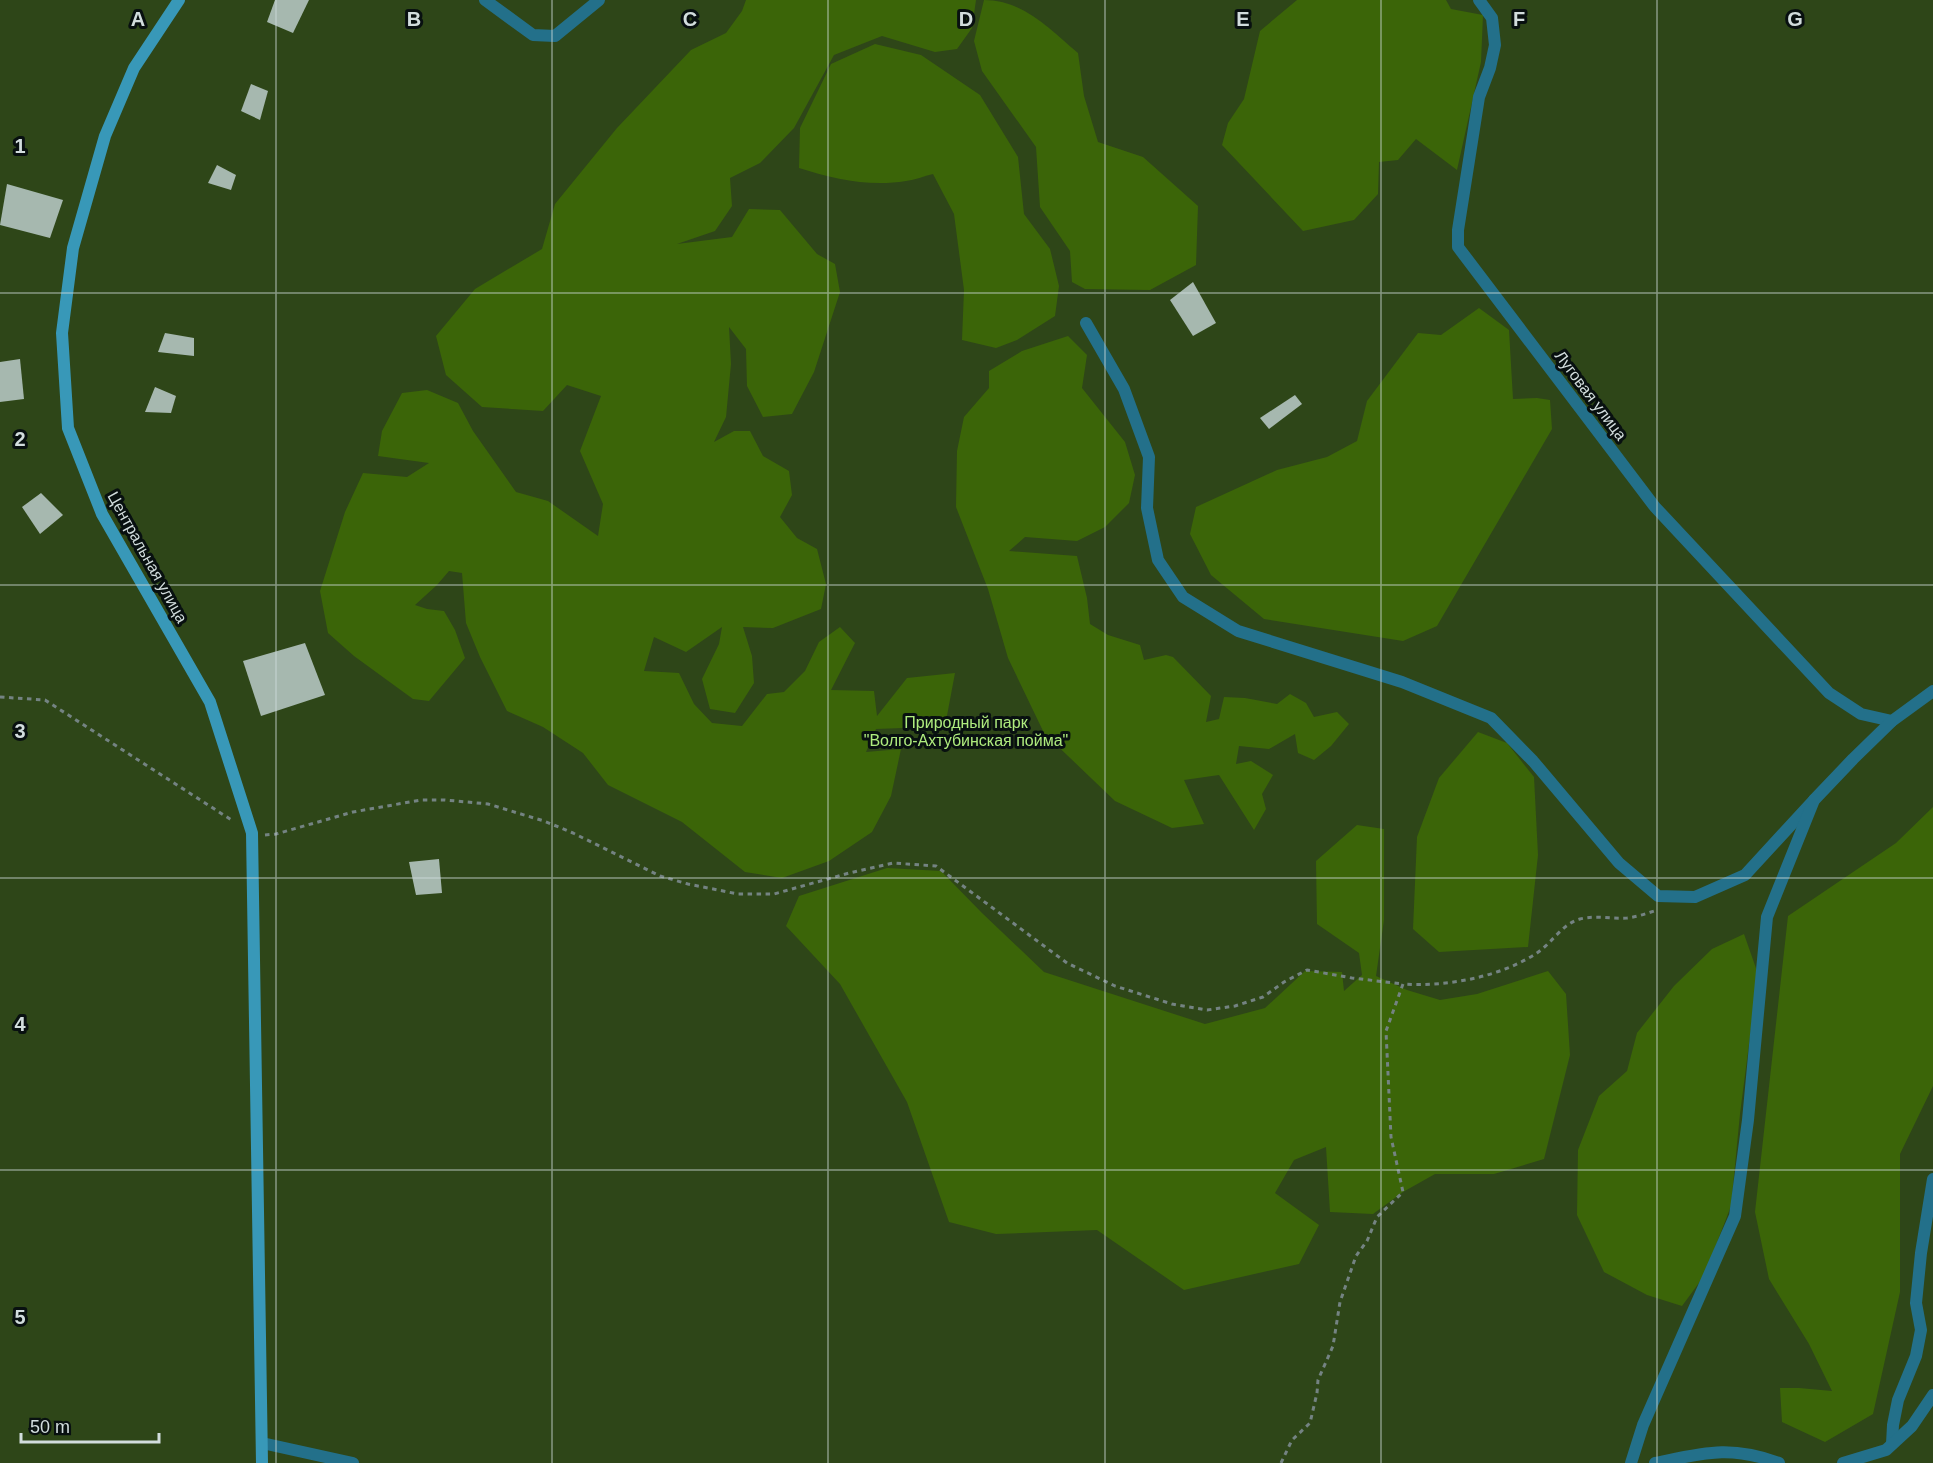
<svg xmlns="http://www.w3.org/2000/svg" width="1933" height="1463" viewBox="0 0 1933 1463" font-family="Arial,sans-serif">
	<rect width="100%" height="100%" fill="#172928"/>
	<rect fill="#2e4618" x="0" y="0" width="1933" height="1463"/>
	<g fill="#3b6508">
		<polygon points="746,0 976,0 972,28 957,49 935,52 882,36 834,55 794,128 760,163 730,178 732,206 715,231 677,244 732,237 749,209 780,210 817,254 835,264 840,292 814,372 792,414 763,417 747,386 746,349 729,327 731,364 726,417 714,442 734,431 750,431 763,456 789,471 792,495 780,517 797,538 817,549 826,584 821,609 773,628 743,627 752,656 754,683 735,713 710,709 702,679 719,644 722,627 686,652 654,637 644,671 679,673 694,704 712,723 742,726 767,694 784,692 805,671 819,642 840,627 855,643 831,690 874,691 877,716 907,678 955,673 946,721 903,728 876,729 866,752 901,749 891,796 872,832 829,861 782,878 745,872 682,822 608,785 583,753 543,727 507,711 480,657 466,623 462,573 449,571 437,585 415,605 427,609 444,611 455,630 465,658 429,701 413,699 354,656 328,633 320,591 345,512 363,473 407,477 429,463 378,456 382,431 402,393 427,390 458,403 473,431 516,492 548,501 598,536 603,504 580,451 601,396 567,385 543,411 482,407 446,375 436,336 475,289 542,249 555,204 617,128 691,50 726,33 742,11"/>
		<path d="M984,0C1024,0 1050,30 1078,53L1084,96L1098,142L1143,157L1198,206L1196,265L1150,290L1085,289L1072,282L1070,251L1040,207L1036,147L982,71L974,41Z"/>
		<polygon points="1297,0 1446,0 1451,9 1483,15 1481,62 1457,170 1416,139 1398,160 1379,162 1378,194 1354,220 1303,231 1222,145 1228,123 1244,99 1260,31"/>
		<path d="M875,44L921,55L980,95L1018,157L1024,214L1050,249L1059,286L1055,316L1017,340L996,348L962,340L964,290L954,214L933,174C924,176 915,180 906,181C869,187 834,179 799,168L800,128L831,64Z"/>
		<polygon points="1479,308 1509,330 1513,399 1537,398 1550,400 1552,429 1437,626 1403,641 1264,619 1211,575 1190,534 1196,507 1277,470 1327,457 1357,441 1367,401 1418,333 1441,335"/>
		<polygon points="1068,336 1087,355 1082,388 1125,442 1135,475 1129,503 1105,527 1077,541 1025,537 1009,551 1077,556 1087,598 1090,624 1108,635 1140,645 1144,660 1166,655 1173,657 1211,696 1206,722 1219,719 1224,697 1245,698 1277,704 1290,694 1306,703 1314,717 1337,712 1349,724 1331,746 1314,760 1298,753 1295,734 1269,749 1239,746 1236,764 1251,761 1273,775 1262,794 1266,809 1254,830 1219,775 1184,780 1204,824 1172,828 1115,801 1044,733 1008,658 988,589 956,507 957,451 964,417 989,388 989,371 1022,351"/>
		<polygon points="1478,732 1507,743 1534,777 1538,855 1528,947 1439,952 1413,929 1417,837 1439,778"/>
		<polygon points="1933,807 1933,1086 1900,1154 1900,1292 1873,1414 1825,1442 1782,1422 1780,1388 1799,1388 1832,1391 1809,1344 1769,1279 1755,1212 1788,916 1896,843"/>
		<polygon points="1357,825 1384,829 1384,920 1376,976 1407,990 1440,1000 1477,994 1548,971 1566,994 1570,1055 1544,1159 1494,1174 1435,1174 1403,1192 1373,1214 1330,1212 1326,1147 1294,1160 1275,1193 1319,1225 1299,1264 1184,1290 1097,1230 996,1234 949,1222 907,1102 840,984 786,926 799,896 887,868 941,871 982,913 1044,972 1205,1024 1265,1008 1305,971 1342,972 1344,991 1362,975 1359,953 1317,924 1316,861"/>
		<polygon points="1744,934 1758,974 1740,1114 1731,1206 1704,1276 1682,1306 1647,1295 1604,1272 1577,1215 1578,1150 1599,1096 1627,1071 1637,1033 1674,986 1712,949"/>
	</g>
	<g fill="#a6b8af">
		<polygon points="275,0 309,0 293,33 267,22"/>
		<polygon points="251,84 268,91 260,120 241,111"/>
		<polygon points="217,165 236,175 231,190 208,183"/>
		<polygon points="7,184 63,200 50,238 0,225"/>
		<polygon points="1193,282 1216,323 1193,336 1170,300"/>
		<polygon points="165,333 194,338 194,356 158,352"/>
		<polygon points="20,359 24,399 0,402 0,362"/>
		<polygon points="155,387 176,396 171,413 145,412"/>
		<polygon points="1295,395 1302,404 1269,429 1260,418"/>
		<polygon points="41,493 63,515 40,534 22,507"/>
		<polygon points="305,643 325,695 261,716 243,661"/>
		<polygon points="439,859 442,893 416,895 409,862"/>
	</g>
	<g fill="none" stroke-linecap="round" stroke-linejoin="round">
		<g stroke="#748382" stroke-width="3" stroke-dasharray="4.5 4.5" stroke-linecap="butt">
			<polyline points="0,697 45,700 233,821"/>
			<polyline points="265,835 276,834 353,812 421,800 445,800 488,804 544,821 573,833 660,876 688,884 738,894 774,894 849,873 893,863 936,866 1067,963 1115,986 1172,1004 1207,1010 1235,1006 1263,997 1284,982 1307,970 1352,978 1403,984"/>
			<path d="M1281,1463L1292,1440L1310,1423L1317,1393L1318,1380L1333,1346L1340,1302L1356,1256L1367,1241L1377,1217L1403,1192L1391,1137L1386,1031L1403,984C1447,987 1500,977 1537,953C1552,943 1563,923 1580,919C1596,915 1611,919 1627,918C1636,917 1645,914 1654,911"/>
		</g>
		<g stroke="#23708a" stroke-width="12">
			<polyline points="485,0 533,35 555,36 599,0"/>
			<polyline points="1479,0 1492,18 1495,45 1490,68 1479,97 1458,230 1458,247 1655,507 1829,693 1861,714 1892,721"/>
			<polyline points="1086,323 1124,389 1149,457 1147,508 1158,560 1183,597 1238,631 1402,682 1491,718 1533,761 1619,863 1658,896 1695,897 1745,875 1814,800"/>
			<polyline points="262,1443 353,1463"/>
			<polyline points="1892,1444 1893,1425 1898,1400 1916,1356 1921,1330 1916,1303 1921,1253 1933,1179"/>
			<polyline points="1631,1463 1643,1425 1735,1216 1748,1120 1767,917 1814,800 1853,759 1892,721 1933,691"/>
			<path d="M1655,1463C1704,1453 1730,1445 1779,1463"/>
			<polyline points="1843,1463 1886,1450 1912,1426 1933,1395"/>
		</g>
		<polyline stroke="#3898b8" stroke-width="12" points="179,0 134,68 105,136 73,248 62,333 68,428 102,514 210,702 252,833 262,1463"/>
	</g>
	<path fill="none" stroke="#d2dddd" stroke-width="1.5" stroke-opacity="0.55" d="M276,0V1463M552,0V1463M828,0V1463M1105,0V1463M1381,0V1463M1657,0V1463M0,293H1933M0,585H1933M0,878H1933M0,1170H1933"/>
	<g text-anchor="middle" stroke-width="6" stroke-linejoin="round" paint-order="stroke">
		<g font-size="16" fill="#d2dddd" stroke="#081010">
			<text transform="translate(1591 395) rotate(53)" y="6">Луговая улица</text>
			<text transform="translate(148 557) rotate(61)" y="6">Центральная улица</text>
		</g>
		<g font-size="16" fill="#afec7e" stroke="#081010">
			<text x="966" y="728">Природный парк<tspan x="966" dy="18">"Волго-Ахтубинская пойма"</tspan></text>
		</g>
	</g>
	<g font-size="20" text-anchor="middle" font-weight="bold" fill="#d2dddd" stroke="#081010" stroke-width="6" stroke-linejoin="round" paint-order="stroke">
		<text x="138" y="26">A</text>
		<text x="414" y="26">B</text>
		<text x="690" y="26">C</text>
		<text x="966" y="26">D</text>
		<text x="1243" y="26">E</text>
		<text x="1519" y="26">F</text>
		<text x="1795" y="26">G</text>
		<text x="20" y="153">1</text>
		<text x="20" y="446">2</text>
		<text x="20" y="738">3</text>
		<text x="20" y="1031">4</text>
		<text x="20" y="1324">5</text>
	</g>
	<path d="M21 1433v9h138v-9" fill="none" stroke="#d2dddd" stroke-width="3"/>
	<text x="30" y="1433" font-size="18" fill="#d2dddd" stroke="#081010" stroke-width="4.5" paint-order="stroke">50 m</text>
</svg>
